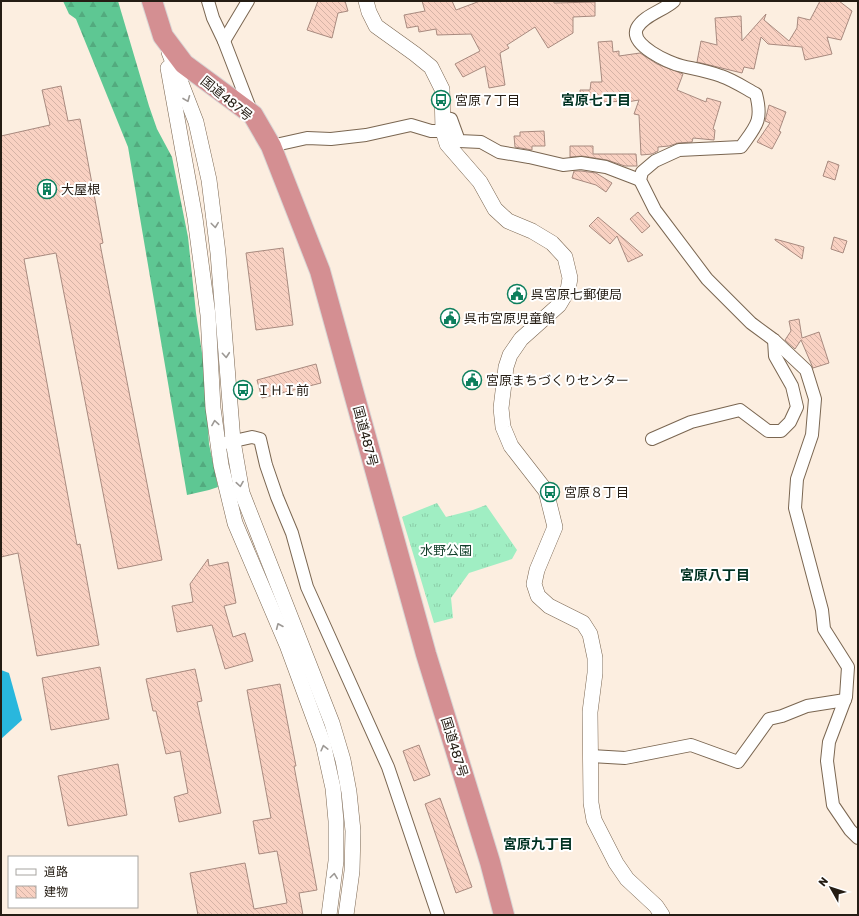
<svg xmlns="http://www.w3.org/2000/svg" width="859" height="916" viewBox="0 0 859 916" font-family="Rubik,'Noto Sans JP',sans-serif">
	<defs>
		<pattern id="grass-tufts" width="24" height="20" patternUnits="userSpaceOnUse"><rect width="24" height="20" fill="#a0eec3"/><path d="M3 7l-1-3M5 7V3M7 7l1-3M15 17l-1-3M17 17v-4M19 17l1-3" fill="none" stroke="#8acca7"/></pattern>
		<pattern id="forest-firs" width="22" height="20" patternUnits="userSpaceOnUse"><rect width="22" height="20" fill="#5ec793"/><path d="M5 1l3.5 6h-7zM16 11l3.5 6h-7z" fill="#52aa7e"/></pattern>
		<pattern id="building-back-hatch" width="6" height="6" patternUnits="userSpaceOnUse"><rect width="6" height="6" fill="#f9d1c2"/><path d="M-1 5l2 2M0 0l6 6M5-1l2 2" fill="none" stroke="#d5b3a6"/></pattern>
	</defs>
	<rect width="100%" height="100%" fill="#fceee0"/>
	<polygon fill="url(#grass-tufts)" points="437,503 446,517 473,510 486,505 517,550 512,559 469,573 451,598 453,618 434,623 402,517"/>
	<polygon fill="url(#forest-firs)" points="63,1 118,1 149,106 157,129 172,157 188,237 196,313 205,373 209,444 218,487 209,490 187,495 128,147 76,19 69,14"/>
	<polygon fill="#29b7dd" points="1,670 9,673 22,720 1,739"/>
	<g fill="url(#building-back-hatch)" stroke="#a88a7f">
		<polygon points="318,1 345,1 348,11 338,13 332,38 307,30"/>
		<polygon points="422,1 452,1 456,10 480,1 554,1 554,3 595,2 595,16 573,17 573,33 548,48 535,27 507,45 509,48 500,53 505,85 489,88 485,66 463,77 455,64 480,51 471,34 437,35 436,29 419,32 418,26 407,28 404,15 425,11"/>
		<polygon points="820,1 839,1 852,11 841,40 827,37 832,54 805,60 802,47 768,44 761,37 754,69 744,67 742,73 697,62 701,41 717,45 715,18 741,16 742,41 766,14 764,20 789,41 797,28 798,17 810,20"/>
		<polygon points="612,41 613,52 619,51 619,56 640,53 657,64 683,74 677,90 706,102 707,98 721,102 713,129 715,130 714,140 693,138 692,142 678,143 669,146 658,147 658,151 652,154 641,155 639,115 634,114 639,100 627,102 627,101 581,103 580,90 590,90 591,82 602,82 598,42"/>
		<polygon points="61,86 68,121 80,119 103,243 100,244 162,560 118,569 56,253 24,259 77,545 80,544 99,645 37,656 18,553 1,557 1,136 50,125 42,90"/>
		<polygon points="769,105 786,112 779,131 781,132 772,149 757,142 770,123 765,121"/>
		<polygon points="544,131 545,146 532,146 532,150 515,147 514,136 520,136 520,132"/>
		<polygon points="570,146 593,146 593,154 636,154 637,166 625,166 607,160 582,156 570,157"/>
		<polygon points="828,161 839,165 835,180 823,176"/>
		<polygon points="574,171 581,171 596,173 612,183 606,192 596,185 572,178"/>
		<polygon points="638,212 650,226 642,233 630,219"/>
		<polygon points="598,217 617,233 643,255 628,262 617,236 610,244 589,226"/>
		<polygon points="834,237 847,241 843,253 831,249"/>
		<polygon points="775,239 804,247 802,259 775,240"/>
		<polygon points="283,248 293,325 256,330 246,253"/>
		<polygon points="799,319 802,338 819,332 829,363 813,368 801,340 795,349 785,340 791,331 789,321"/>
		<polygon points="316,364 321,383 262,398 257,380"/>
		<polygon points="208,559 209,566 228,562 236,603 224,606 233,637 245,633 253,661 225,669 212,625 177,632 172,606 193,602 190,584"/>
		<polygon points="100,667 109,719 51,730 42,678"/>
		<polygon points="195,669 202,701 197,702 221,813 179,822 174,797 188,793 180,751 166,754 156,711 153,711 146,679"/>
		<polygon points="280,684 296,766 294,766 317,890 299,893 303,915 198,915 190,873 245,863 254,909 287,903 277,851 259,854 253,821 271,818 247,690"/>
		<polygon points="419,745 430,775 414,781 403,751"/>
		<polygon points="118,764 127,815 68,826 58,776"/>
		<polygon points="440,798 472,887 456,893 425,804"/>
	</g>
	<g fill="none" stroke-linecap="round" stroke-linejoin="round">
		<g stroke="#7a6651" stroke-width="14">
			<g id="minor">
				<polyline points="208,1 213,18 224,41 251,111"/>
				<path d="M674,1C663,11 644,15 637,28C629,45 669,63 682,66C695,69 708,71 721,76C733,80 745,88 756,94C763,121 756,126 741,147L679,150L655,161L642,172L640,180L655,210L707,279L751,323L774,340L806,370L815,399L812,435L797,479L795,508L822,610L824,629L848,667L846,697L829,742L827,761L833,805L850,830L858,838"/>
				<polyline points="224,41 248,1"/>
				<polyline points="443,117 451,119 459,141 481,142 499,152 529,157 563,165 581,163 606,167 640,180"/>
				<polyline points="271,146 307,138 331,139 366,135 411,125 431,131 443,131"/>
				<polyline points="652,439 691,422 740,410 768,431 781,431 790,422 797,407 792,386 775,356 774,340"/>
				<polyline points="225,443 252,437 260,439 266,465 277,497 292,533 307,587 388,767 438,915"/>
				<polyline points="591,756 625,758 691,745 738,762 769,719 782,716 807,706 845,700"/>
			</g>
		</g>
		<g stroke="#7a6651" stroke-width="16">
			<g id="tertiary">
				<polyline points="366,1 369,12 376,26 415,54 431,67 442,89 443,131 447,144 480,182 495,209 508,221 532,231 552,243 565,257 570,278 568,290 559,305 521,339 510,355 506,367 501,408 503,427 511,446 546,491 555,527 537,570 534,584 538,596 549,606 583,623 590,634 595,658 595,673 590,712 591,803 594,820 616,863 627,879 656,906 662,915"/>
				<polyline points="169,52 196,122 209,180 218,253 233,441 242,493 332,723 343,760 349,792 353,831 352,871 346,915"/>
				<polyline points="168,68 195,218 208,315 213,408 221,465 235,523 287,645 323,743 333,788 336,821 336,861 329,915"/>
			</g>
		</g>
		<g stroke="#d8d6d5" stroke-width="22">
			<polyline id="trunk" points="152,1 163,36 184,64 253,115 271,146 320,271 426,654 490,862 504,915"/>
		</g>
		<use href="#minor" stroke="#fff" stroke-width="12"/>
		<use href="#tertiary" stroke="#fff" stroke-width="15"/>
		<use href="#trunk" stroke="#d48f92" stroke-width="20"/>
	</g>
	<defs><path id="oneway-chevron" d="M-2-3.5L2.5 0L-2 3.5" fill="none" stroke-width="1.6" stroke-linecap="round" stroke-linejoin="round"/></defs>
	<g stroke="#9d9995">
		<use href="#oneway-chevron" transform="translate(187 99) rotate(68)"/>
		<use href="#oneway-chevron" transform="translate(215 225) rotate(83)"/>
		<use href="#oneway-chevron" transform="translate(226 355) rotate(85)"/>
		<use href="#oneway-chevron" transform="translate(215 423) rotate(-99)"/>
		<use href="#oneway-chevron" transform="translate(240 484) rotate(81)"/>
		<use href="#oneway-chevron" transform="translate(279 626) rotate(-113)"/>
		<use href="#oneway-chevron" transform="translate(324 748) rotate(-104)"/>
		<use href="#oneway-chevron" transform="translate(334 876) rotate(-82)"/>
	</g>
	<defs>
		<g id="bus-ring" transform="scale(1)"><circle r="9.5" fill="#fff" stroke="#0e7f5d" stroke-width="1.5"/><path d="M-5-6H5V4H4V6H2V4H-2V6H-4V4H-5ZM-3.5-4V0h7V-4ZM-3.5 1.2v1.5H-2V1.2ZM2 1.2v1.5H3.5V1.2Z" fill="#0e7f5d"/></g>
		<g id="building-ring" transform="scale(1)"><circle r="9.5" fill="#fff" stroke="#0e7f5d" stroke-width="1.5"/><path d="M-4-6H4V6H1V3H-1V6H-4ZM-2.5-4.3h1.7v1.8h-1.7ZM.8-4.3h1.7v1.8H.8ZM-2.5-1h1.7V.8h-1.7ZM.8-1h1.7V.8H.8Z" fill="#0e7f5d"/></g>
		<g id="civic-ring" transform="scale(1)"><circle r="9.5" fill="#fff" stroke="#0e7f5d" stroke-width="1.5"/><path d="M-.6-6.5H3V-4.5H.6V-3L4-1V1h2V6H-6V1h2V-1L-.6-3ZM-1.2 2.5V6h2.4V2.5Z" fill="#0e7f5d"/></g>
	</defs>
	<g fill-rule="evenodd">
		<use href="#bus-ring" x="441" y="100"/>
		<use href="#building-ring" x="47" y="189"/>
		<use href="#civic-ring" x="517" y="294"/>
		<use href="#civic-ring" x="450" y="318"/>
		<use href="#civic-ring" x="472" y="380"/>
		<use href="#bus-ring" x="243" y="390"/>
		<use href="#bus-ring" x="550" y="492"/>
	</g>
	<g text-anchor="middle" stroke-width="4" stroke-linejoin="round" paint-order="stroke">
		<g font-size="13" fill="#251d14" stroke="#fff">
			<text transform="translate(227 98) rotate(39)" y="5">国道487号</text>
			<text transform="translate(366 436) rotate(75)" y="5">国道487号</text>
			<text transform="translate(455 747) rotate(73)" y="5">国道487号</text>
		</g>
		<g font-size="13" fill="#251d14" stroke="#fff" text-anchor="start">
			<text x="455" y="105">宮原７丁目</text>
			<text x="61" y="194">大屋根</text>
			<text x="531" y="299">呉宮原七郵便局</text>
			<text x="464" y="323">呉市宮原児童館</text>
			<text x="486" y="385">宮原まちづくりセンター</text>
			<text x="257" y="395">ＩＨＩ前</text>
			<text x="564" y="497">宮原８丁目</text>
		</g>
		<g font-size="13" fill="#123f2a" stroke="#fff">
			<text x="446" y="555">水野公園</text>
		</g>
		<g font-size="14" font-weight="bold" fill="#003222" stroke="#fff">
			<text x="596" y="105">宮原七丁目</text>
			<text x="715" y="580">宮原八丁目</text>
			<text x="538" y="849">宮原九丁目</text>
		</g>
	</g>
	<rect width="859" height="916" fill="none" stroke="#251d14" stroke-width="4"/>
	<rect x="8" y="856" width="130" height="52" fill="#ffffff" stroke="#a8a5a1"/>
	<rect x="16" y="869" width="20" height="6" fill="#ffffff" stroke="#a8a5a1"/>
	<text x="44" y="876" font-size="12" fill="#251d14">道路</text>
	<rect x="16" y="886" width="20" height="12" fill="url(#building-back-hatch)" stroke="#a8a5a1"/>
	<text x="44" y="896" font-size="12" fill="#251d14">建物</text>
	<g transform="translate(831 888) rotate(309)" stroke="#ffffff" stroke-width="3" paint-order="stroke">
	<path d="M0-3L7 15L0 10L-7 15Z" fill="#251d14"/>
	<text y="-6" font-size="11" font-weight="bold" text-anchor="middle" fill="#251d14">N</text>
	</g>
</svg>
